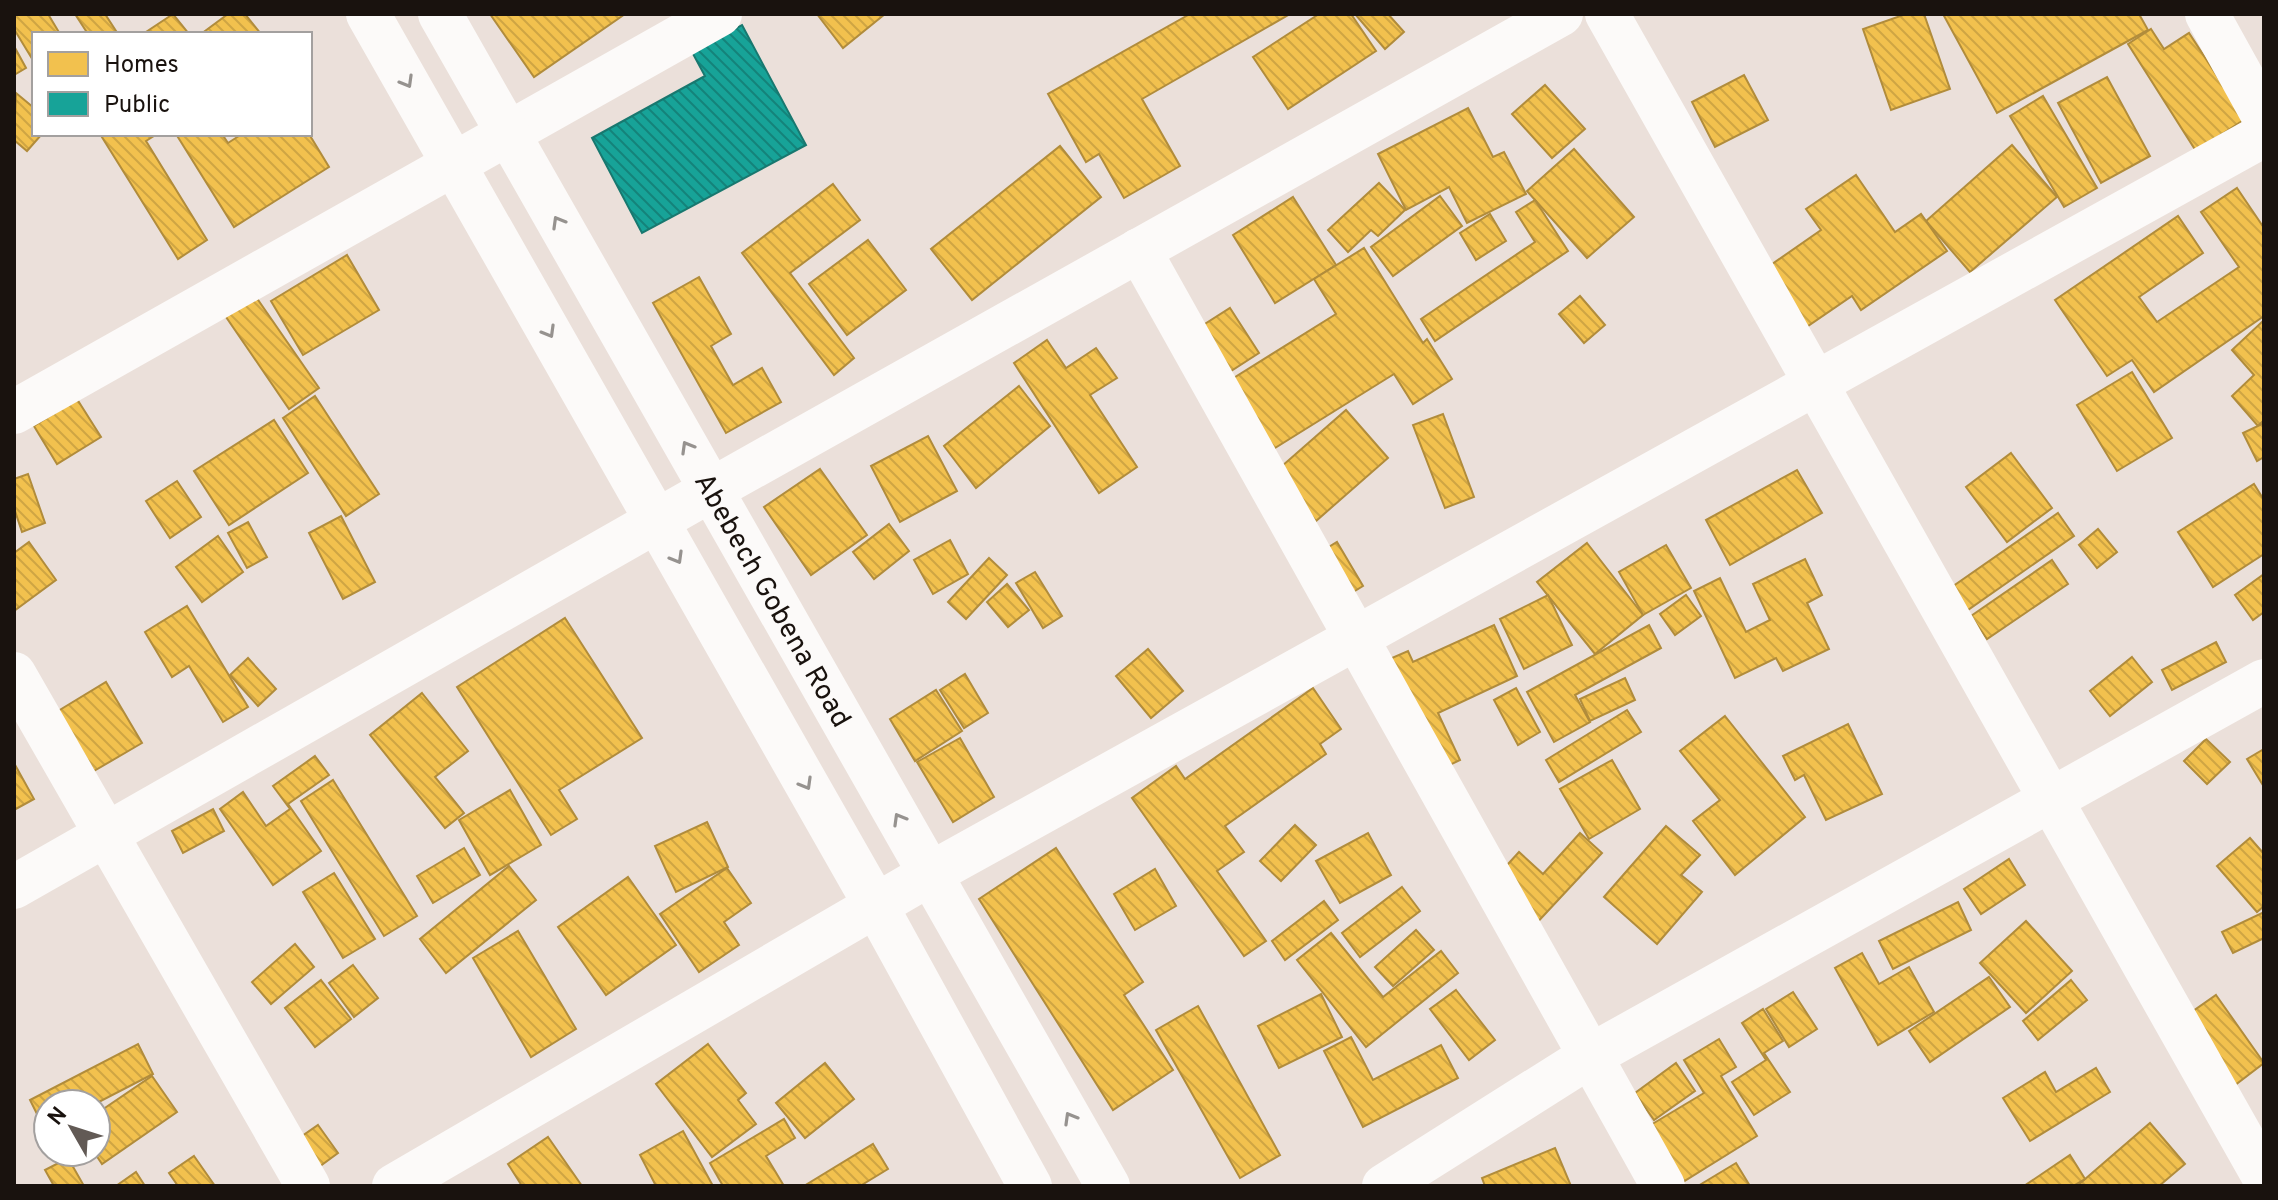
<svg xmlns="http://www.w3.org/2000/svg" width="2278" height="1200" viewBox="0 0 2278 1200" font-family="Overpass,sans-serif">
	<defs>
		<pattern id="homes-back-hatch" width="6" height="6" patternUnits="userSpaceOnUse" patternTransform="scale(2)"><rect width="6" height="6" fill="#f2c14e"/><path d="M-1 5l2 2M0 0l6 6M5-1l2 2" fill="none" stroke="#cfa543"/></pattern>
		<pattern id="public-back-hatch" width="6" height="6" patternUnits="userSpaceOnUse" patternTransform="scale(2)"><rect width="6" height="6" fill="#17a398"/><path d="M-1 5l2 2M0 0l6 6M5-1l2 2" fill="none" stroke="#14837a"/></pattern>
	</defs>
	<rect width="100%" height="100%" fill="#ebe0da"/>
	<g fill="url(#homes-back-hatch)" stroke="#b18c3b" stroke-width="2">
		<polygon points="14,14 48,14 60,34 34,34 34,62 14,29"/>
		<polygon points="75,14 105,14 118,34 88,34"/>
		<polygon points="173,14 189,34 143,34"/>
		<polygon points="228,14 245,14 261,34 201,34"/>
		<polygon points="490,14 625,14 534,77"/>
		<polygon points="817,14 885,14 843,48"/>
		<polygon points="1190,14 1290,14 1142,99 1180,166 1124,198 1099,154 1086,162 1048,94"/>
		<polygon points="1319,14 1351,14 1376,51 1288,109 1253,57"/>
		<polygon points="1355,14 1388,14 1404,32 1385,49"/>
		<polygon points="1906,14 1924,14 1950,89 1891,110 1863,29"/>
		<polygon points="1943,14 2139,14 2148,30 1997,113"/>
		<polygon points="2151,29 2164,49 2189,33 2245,119 2196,151 2128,44"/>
		<polygon points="14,46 26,68 14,75"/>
		<polygon points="1744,75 1768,120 1715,147 1692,102"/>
		<polygon points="2107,77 2150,156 2101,183 2058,103"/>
		<polygon points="1545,85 1585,129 1552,158 1512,114"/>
		<polygon points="16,93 34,108 34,134 42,134 27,151 14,140"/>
		<polygon points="2043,96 2097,188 2064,207 2010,116"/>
		<polygon points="1468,108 1493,157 1504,152 1526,194 1467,223 1449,187 1406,210 1378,154"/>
		<polygon points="100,134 157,134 146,141 207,240 178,259"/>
		<polygon points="176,134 222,134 228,143 242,134 309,134 329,167 234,227"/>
		<polygon points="2012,145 2057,197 1970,272 1926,221"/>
		<polygon points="1060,146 1101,197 972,300 931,249"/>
		<polygon points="1574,149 1634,217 1587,258 1527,191"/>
		<polygon points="1856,175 1895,232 1921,214 1947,251 1861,310 1852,296 1805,328 1765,269 1821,230 1806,209"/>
		<polygon points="1379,183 1405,210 1378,236 1371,230 1348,252 1328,230"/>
		<polygon points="833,184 860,220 790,273 854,358 834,375 742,253"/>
		<polygon points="2237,188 2264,228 2264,316 2154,392 2132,360 2107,376 2055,300 2178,216 2203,253 2139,297 2157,322 2239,267 2201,212"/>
		<polygon points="1440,196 1462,226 1393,276 1371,247"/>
		<polygon points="1293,197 1336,265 1275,303 1233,235"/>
		<polygon points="1535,200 1568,251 1435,341 1421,319 1535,242 1516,212"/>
		<polygon points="1490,214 1506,241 1476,260 1460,233"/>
		<polygon points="868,240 906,290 847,335 809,284"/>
		<polygon points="1364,248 1423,343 1427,339 1452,379 1413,404 1394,374 1259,458 1216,389 1336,314 1314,279"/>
		<polygon points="347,255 379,310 303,355 271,301"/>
		<polygon points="699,277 731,334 711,346 733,385 762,368 781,402 726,433 653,303"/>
		<polygon points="254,294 319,388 289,409 224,314"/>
		<polygon points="1580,296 1605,325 1584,343 1559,314"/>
		<polygon points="1230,308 1259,353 1217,380 1189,334"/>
		<polygon points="2264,320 2264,420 2258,426 2232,396 2254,375 2232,350"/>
		<polygon points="1047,340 1066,368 1096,348 1117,378 1090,395 1137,467 1099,493 1014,363"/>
		<polygon points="2132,372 2172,438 2117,471 2077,405"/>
		<polygon points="1019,386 1050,426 976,488 944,446"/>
		<polygon points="315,396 379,494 346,516 283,418"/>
		<polygon points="77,399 101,437 57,464 34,426"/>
		<polygon points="1346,410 1388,458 1316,521 1274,473"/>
		<polygon points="1443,414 1474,497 1445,508 1413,425"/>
		<polygon points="274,420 308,473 229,525 194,471"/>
		<polygon points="2264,423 2264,457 2257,461 2243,433"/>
		<polygon points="928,436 957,491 900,522 871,466"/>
		<polygon points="2011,453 2052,508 2007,542 1966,487"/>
		<polygon points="820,469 867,535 811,575 764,507"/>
		<polygon points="1797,470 1822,513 1730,565 1706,520"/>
		<polygon points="28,474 45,523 22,532 14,508 14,479"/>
		<polygon points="177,481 201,517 170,538 146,501"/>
		<polygon points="2254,484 2264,500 2264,554 2213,587 2178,532"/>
		<polygon points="2058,513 2074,536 1965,612 1949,589"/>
		<polygon points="341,516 375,582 343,599 309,533"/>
		<polygon points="248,522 267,557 247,568 228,533"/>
		<polygon points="889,524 909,551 874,579 853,552"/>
		<polygon points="2098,529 2117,552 2097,568 2079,545"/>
		<polygon points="218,536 243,572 202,602 176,567"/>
		<polygon points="950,540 968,574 933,594 914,560"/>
		<polygon points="29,542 56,580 14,611 14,553"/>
		<polygon points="1337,542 1363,586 1340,600 1314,556"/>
		<polygon points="1587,543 1643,615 1595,654 1537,582"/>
		<polygon points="1666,545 1691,588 1643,615 1619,572"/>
		<polygon points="989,558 1007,575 966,619 948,602"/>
		<polygon points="1805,559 1822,595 1807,603 1829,649 1783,671 1776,658 1735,678 1694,591 1720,578 1746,632 1770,620 1753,584"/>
		<polygon points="2052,560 2068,584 1987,639 1971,616"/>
		<polygon points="1035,572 1062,616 1043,628 1016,583"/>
		<polygon points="2264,574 2264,612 2253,620 2235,595"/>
		<polygon points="1007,584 1029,610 1008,627 987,602"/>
		<polygon points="1548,595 1572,645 1524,669 1500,619"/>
		<polygon points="1686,595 1701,616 1675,635 1660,614"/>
		<polygon points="187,606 248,707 223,722 189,666 172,677 145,632"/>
		<polygon points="565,618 642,738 559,790 577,819 551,835 457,687"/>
		<polygon points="1494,625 1517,676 1438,713 1460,760 1429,775 1378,664 1408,651 1413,662"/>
		<polygon points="1649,625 1661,648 1575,695 1590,722 1554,742 1527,692"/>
		<polygon points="2216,642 2226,662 2172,690 2162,670"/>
		<polygon points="1148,649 1183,691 1151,718 1116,676"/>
		<polygon points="2132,657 2152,682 2110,716 2090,691"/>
		<polygon points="248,658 276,689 258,706 230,675"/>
		<polygon points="965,674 988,713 964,728 940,690"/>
		<polygon points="1625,678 1635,700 1590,721 1580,699"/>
		<polygon points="106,682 142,743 94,771 58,711"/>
		<polygon points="1313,688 1341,729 1320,744 1326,754 1225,826 1244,852 1217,871 1266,941 1244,956 1132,798 1176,766 1185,779"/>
		<polygon points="1516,688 1540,732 1518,745 1494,700"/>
		<polygon points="936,690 962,731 915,761 890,719"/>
		<polygon points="422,693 468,751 435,777 464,813 445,828 370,735"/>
		<polygon points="1627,710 1641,732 1559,782 1546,760"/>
		<polygon points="1725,716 1805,817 1735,875 1693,821 1720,800 1680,751"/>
		<polygon points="1848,724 1882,794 1826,820 1804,775 1795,780 1783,756"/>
		<polygon points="960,738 994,797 953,822 917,762"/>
		<polygon points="2206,739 2230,762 2207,784 2184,761"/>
		<polygon points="2264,749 2264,787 2247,759"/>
		<polygon points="315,756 329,775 288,804 321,851 273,885 220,809 243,792 266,826 290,809 273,786"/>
		<polygon points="1612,760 1640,809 1589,839 1560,789"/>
		<polygon points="14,763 34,799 14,810"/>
		<polygon points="333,780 417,916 384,936 301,801"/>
		<polygon points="510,790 541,845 490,875 459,820"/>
		<polygon points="213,809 224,831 183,853 172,831"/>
		<polygon points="707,822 728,867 676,892 655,846"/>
		<polygon points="1295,825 1316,845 1281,881 1260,861"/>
		<polygon points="1666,826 1700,855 1681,875 1702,892 1657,944 1604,897"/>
		<polygon points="1368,833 1391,875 1340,903 1316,861"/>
		<polygon points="1580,833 1602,853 1532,928 1487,887 1519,852 1543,874"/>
		<polygon points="2250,838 2264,854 2264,906 2257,912 2217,866"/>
		<polygon points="464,848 480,875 433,903 417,876"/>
		<polygon points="1056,848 1143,982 1124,995 1173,1070 1113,1110 979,899"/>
		<polygon points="2009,859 2025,885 1981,914 1964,889"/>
		<polygon points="509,866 536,900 446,973 420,939"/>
		<polygon points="727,868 751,903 724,922 739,945 699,972 660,914"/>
		<polygon points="1155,869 1176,906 1135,930 1114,894"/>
		<polygon points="334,873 375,939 343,958 303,892"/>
		<polygon points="628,877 676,945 606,995 558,927"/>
		<polygon points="1402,887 1420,911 1360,957 1342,933"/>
		<polygon points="1324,901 1338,920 1285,960 1272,941"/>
		<polygon points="1958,902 1971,930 1893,969 1879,941"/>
		<polygon points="2264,912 2264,938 2233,953 2222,932"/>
		<polygon points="2026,921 2072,971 2026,1013 1980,963"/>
		<polygon points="1416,930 1434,950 1393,986 1375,967"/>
		<polygon points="518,931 576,1029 531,1057 473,958"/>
		<polygon points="1331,933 1383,997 1441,951 1458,973 1366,1047 1297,960"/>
		<polygon points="295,944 314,967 271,1004 252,982"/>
		<polygon points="1862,953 1879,984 1909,967 1934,1012 1878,1045 1835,968"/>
		<polygon points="353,965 378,998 354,1017 329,983"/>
		<polygon points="1989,977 2010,1007 1930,1062 1909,1031"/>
		<polygon points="321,980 351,1019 315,1047 285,1008"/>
		<polygon points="2071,980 2087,1000 2038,1040 2023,1021"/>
		<polygon points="1456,990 1495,1040 1469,1060 1430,1009"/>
		<polygon points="1793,992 1817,1029 1789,1047 1766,1009"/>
		<polygon points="1321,994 1342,1037 1279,1068 1258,1026"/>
		<polygon points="2216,995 2264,1063 2222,1095 2173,1025"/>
		<polygon points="1198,1006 1280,1155 1240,1178 1156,1030"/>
		<polygon points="1763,1009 1783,1041 1764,1053 1790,1092 1754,1115 1732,1082 1766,1060 1742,1023"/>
		<polygon points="1351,1037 1373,1080 1441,1045 1458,1078 1363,1127 1324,1051"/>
		<polygon points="1719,1039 1736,1067 1721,1076 1757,1136 1678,1185 1644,1129 1704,1093 1684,1060"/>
		<polygon points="138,1044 153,1074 95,1104 48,1104 45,1130 30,1100"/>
		<polygon points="708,1044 746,1093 738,1100 756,1124 712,1157 656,1084"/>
		<polygon points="825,1063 854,1099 805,1138 776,1103"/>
		<polygon points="1676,1063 1695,1091 1654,1120 1635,1093"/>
		<polygon points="2096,1068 2110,1092 2030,1141 2003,1098 2045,1072 2056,1092"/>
		<polygon points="152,1076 177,1112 102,1164 94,1152 96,1114"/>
		<polygon points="784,1119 795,1138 766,1156 784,1186 723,1186 710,1163"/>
		<polygon points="2150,1123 2185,1164 2159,1186 2077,1186"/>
		<polygon points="318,1125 338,1153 312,1172 292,1143"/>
		<polygon points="683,1131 713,1186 656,1186 640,1155"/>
		<polygon points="548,1137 582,1186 522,1186 508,1164"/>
		<polygon points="873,1144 888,1169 860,1186 804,1186"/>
		<polygon points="1555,1148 1571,1186 1485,1186 1482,1178"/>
		<polygon points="2070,1155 2085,1179 2073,1186 2024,1186"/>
		<polygon points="194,1156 215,1186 178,1186 169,1173"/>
		<polygon points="68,1158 84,1186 54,1186 45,1170"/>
		<polygon points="1736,1163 1750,1186 1698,1186"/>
		<polygon points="136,1172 145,1186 116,1186"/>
	</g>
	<polygon fill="url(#public-back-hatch)" stroke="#18786f" stroke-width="2" points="742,25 806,145 642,233 592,138 705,76 692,52"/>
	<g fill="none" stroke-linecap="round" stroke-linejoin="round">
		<g stroke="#fcfaf9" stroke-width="44">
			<polyline points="1607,14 2264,1177"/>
			<polyline points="2207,14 2264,117"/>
			<polyline points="1139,250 1663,1186"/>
			<polyline points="14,412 720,14"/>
			<polyline points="14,674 308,1186"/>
			<polyline points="14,887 711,490 1561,14"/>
			<polyline points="394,1186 930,874 2264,135"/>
			<polyline points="1384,1186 1590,1056 2264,681"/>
		</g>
		<g stroke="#fcfaf9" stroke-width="44">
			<polyline points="368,14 876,906 1030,1186"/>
			<path id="s1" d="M440,14L1108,1186"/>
		</g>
	</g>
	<defs><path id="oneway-chevron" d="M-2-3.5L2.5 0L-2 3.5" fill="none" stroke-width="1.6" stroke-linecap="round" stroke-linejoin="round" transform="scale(2)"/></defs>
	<g stroke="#96928f">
		<use href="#oneway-chevron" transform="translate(407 82) rotate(60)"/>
		<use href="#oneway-chevron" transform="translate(558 222) rotate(-120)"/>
		<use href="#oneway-chevron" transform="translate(549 332) rotate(60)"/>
		<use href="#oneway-chevron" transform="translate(687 447) rotate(-120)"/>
		<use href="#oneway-chevron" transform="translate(677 558) rotate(60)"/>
		<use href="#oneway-chevron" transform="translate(806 784) rotate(60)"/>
		<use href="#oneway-chevron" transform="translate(899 819) rotate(-120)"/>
		<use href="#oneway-chevron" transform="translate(1070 1118) rotate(-120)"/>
	</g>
	<g text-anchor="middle" stroke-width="8" stroke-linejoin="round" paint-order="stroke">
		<g font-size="28" fill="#19120e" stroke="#fff">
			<text dy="10" stroke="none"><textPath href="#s1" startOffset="674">Abebech Gobena Road</textPath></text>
		</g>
	</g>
	<rect width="2278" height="1200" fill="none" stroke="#19120e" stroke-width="32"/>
	<rect x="32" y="32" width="280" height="104" fill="#ffffff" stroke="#a3a09f" stroke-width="2"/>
	<rect x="48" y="52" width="40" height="24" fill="#f2c14e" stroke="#a3a09f" stroke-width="2"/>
	<text x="104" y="72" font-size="24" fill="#19120e">Homes</text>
	<rect x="48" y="92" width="40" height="24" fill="#17a398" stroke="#a3a09f" stroke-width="2"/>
	<text x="104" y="112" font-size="24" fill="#19120e">Public</text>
	<g transform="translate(72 1128) rotate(309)"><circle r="38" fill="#ffffff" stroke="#a3a09f" stroke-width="2"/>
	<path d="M0-6L14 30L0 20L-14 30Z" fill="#625a55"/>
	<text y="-12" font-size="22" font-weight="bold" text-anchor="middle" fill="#19120e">N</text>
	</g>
</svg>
